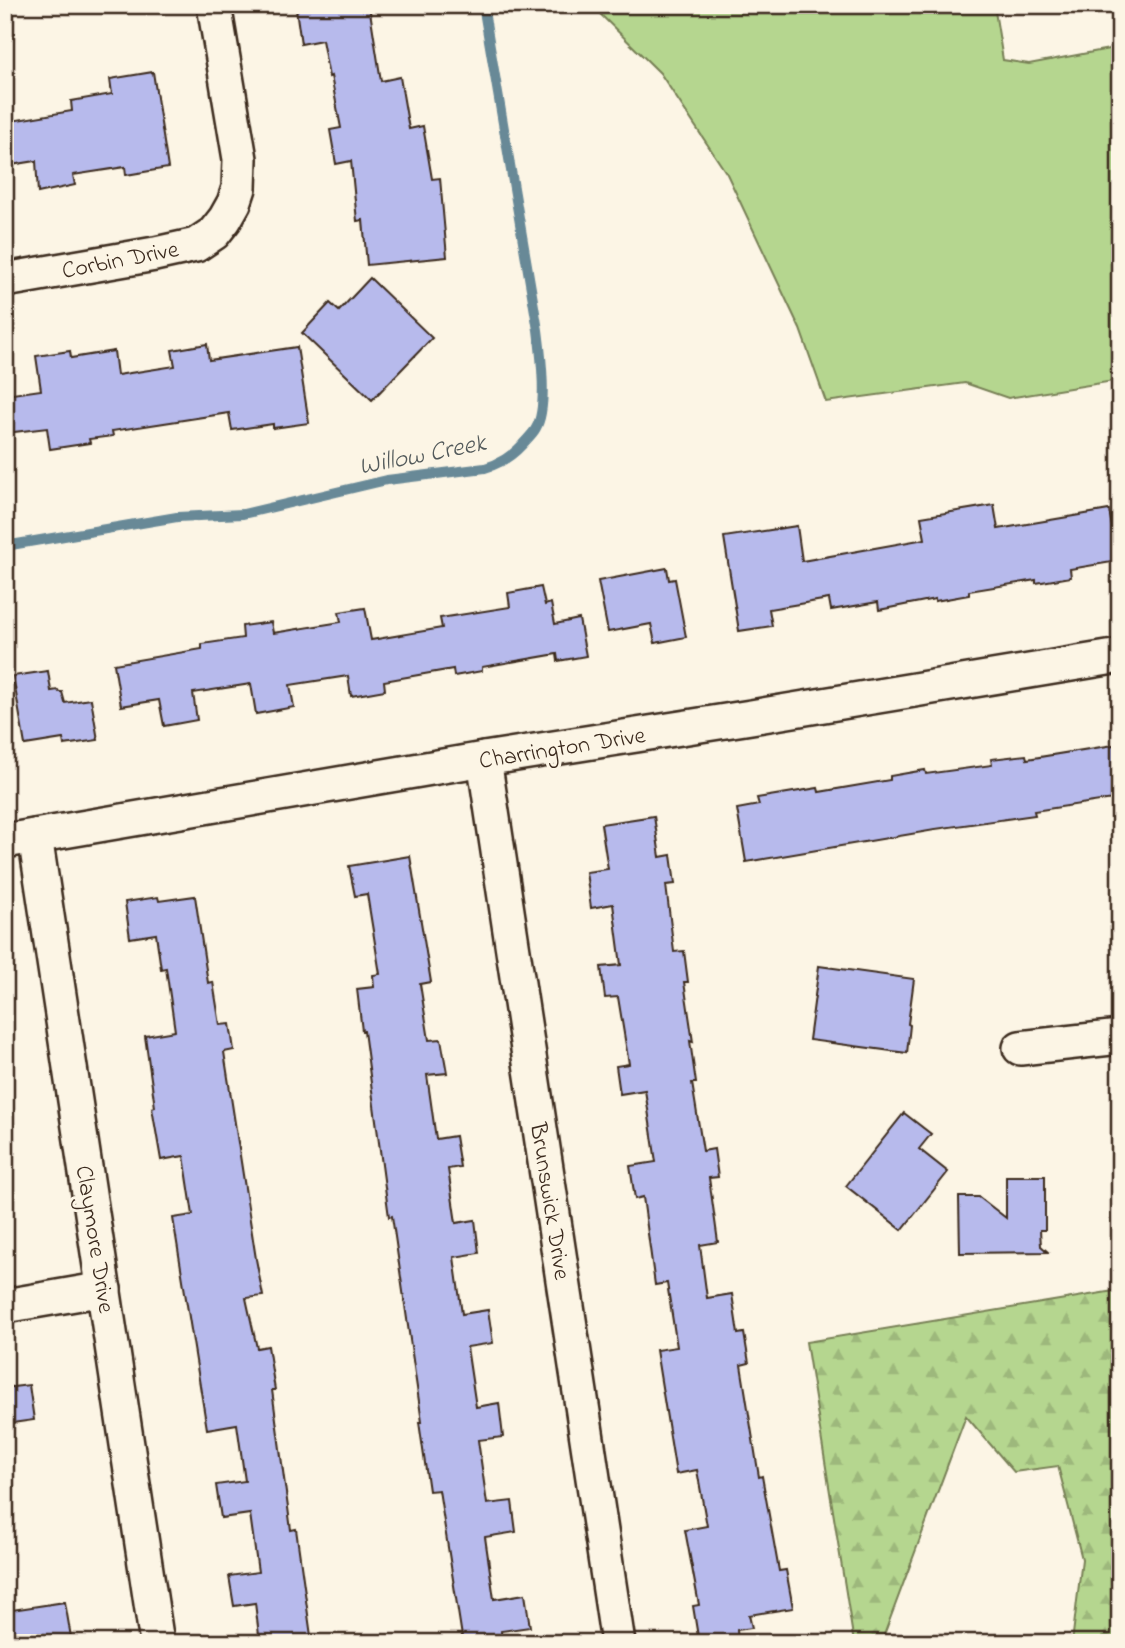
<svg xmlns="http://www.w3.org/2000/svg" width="1125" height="1648" viewBox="0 0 1125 1648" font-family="'Indie Flower',sans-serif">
	<defs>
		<pattern id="forest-firs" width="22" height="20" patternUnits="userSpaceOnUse" patternTransform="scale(1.75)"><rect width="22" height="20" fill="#b5d68f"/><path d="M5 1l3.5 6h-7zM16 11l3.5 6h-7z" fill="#9db87b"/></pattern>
	</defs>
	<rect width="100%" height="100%" fill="#fcf5e5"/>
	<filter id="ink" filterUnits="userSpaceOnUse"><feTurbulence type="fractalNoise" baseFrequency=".0143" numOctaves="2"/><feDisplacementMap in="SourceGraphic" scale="14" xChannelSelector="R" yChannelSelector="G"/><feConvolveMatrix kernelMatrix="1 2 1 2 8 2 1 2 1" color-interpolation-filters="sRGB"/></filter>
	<g filter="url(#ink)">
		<polygon fill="#b5d68f" stroke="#788056" stroke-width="2" points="591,5 994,5 1003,60 1029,64 1120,47 1120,380 1008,398 965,383 826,402 800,329 727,174 660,73"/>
		<polygon fill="url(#forest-firs)" stroke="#788056" stroke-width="2" points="1120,1290 1120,1643 1072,1643 1082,1559 1058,1466 1014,1472 966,1416 881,1643 854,1643 806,1342"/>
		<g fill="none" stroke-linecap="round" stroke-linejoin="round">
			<path stroke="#688997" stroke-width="10" d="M5,546L177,517L243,514L387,480L485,468C499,464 512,456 522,445C526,440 533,434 536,428C548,408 541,354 538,330L483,5"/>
		</g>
		<g fill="#b7baec" stroke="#3b2a1e" stroke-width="2">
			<polygon points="317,5 369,5 381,81 400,77 409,129 423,126 432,179 440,178 447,257 367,265 363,220 357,221 351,161 336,164 330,130 341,128 331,76 329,77 322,40 301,44 296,9"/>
			<polygon points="153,72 168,168 126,175 125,167 73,175 75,185 38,193 36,161 5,166 5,122 72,111 71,101 112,94 110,79"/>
			<polygon points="370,278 432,338 372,400 302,333 330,303 339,311"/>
			<polygon points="207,344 209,360 297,347 309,423 273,428 273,424 232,430 229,413 112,431 113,436 89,439 90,443 50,449 47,428 5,433 5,395 41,390 36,356 70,351 71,358 114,351 117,375 175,366 172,350"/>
			<polygon points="994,505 998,529 1109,510 1118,561 1070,569 1071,577 1036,583 1036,580 969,591 969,595 935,601 935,599 879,610 878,602 831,610 829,599 769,609 772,626 739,631 724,537 797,526 802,561 925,539 921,517"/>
			<polygon points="667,568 669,580 675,579 686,637 655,643 651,624 608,632 598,581"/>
			<polygon points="541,587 545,605 551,603 555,624 579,619 586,656 558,661 557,654 482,667 482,671 454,676 453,669 384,681 385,690 351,696 348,676 290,685 294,707 256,714 251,684 193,693 197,720 164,726 159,700 121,706 114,664 202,649 202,644 243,638 242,626 271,622 273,633 341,622 339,612 365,608 371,640 442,628 440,618 510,607 508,593"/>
			<polygon points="48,671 51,691 58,690 59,692 62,692 65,703 91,699 98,740 64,745 63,739 25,745 13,676"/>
			<polygon points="1120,744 1120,798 1034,811 1035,815 935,829 935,830 746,862 737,809 759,805 757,798 818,788 819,792 890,780 890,776 925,770 926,774 992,765 991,759 1026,755 1027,759"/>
			<polygon points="654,816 660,857 671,855 675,884 666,885 674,952 684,951 688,982 684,982 693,1042 690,1041 696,1083 692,1083 703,1151 714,1149 718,1177 709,1178 718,1242 700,1245 707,1298 732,1294 738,1334 744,1333 749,1363 741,1365 759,1477 762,1476 779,1571 786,1570 793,1608 749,1615 752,1628 737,1630 738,1643 699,1643 693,1606 699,1605 685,1530 707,1526 697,1470 676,1474 656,1350 677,1347 667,1283 655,1285 643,1197 635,1199 630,1166 656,1162 645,1090 620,1094 616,1066 629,1064 618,997 605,998 601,967 621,965 613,904 591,908 586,872 608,869 601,824"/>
			<polygon points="410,856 431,982 420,984 429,1040 441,1039 447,1073 427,1075 436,1139 455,1136 460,1167 448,1169 456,1223 475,1220 479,1253 454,1257 462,1314 488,1310 493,1343 467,1347 476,1407 499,1403 503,1437 478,1440 487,1504 512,1501 516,1532 485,1537 494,1599 525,1594 530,1627 501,1631 502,1643 463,1643 439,1490 429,1491 419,1422 422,1422 392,1216 389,1217 364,1031 362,1031 357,989 374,987 373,975 380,974 367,894 355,896 349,866"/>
			<polygon points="195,896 208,983 213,982 220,1025 230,1024 234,1050 224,1052 256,1259 263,1296 246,1298 257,1348 268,1346 275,1390 272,1390 291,1530 296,1529 312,1643 260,1643 255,1603 234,1606 229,1576 258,1572 250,1514 221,1518 216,1485 245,1481 237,1424 207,1429 173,1218 193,1215 184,1156 161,1160 152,1108 155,1107 145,1036 175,1031 166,968 161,969 156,934 130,938 125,902 158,897 159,901"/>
			<polygon points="819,966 914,979 908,1024 910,1025 907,1053 809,1040"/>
			<polygon points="904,1113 931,1134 919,1149 948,1172 902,1230 846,1186"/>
			<polygon points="1006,1176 1045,1176 1045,1230 1040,1230 1041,1246 1048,1252 960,1253 959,1197 979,1197 1006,1218"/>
			<polygon points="29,1385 34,1420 5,1424 5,1388"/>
			<polygon points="65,1602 72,1643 5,1643 5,1611"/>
		</g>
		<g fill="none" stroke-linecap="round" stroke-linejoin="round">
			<g stroke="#3b2a1e" stroke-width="38">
				<g id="minor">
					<polyline points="5,280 155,254 196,245 214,233 225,219 234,203 239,188 240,159 214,5"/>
					<polyline points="484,759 618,1643"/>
					<polyline points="35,836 157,1643"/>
					<polyline points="5,841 484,759 751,717 1120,656"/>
					<polyline points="1020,1048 1120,1037"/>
					<polyline points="5,1306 104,1289"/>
				</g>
			</g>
			<use href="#minor" stroke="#fcf5e5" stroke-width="33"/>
		</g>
	</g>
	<g text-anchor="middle" stroke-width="6" stroke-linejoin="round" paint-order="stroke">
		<g font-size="24" fill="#3b2a1e" stroke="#fcf5e5">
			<text transform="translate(120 259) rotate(-11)" y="8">Corbin Drive</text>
			<text transform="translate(562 747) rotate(-9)" y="8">Charrington Drive</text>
			<text transform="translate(551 1201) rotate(81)" y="8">Brunswick Drive</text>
			<text transform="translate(96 1239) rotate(81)" y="8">Claymore Drive</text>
		</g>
		<g font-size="26" font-style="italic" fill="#52595a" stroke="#fcf5e5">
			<text transform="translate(422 453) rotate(-11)" y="9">Willow Creek</text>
		</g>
	</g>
	<rect width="1125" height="1648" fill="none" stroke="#fcf5e5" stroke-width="28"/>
	<rect x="14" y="14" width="1097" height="1620" fill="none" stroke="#3b2a1e" stroke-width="2.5" filter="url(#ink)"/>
</svg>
